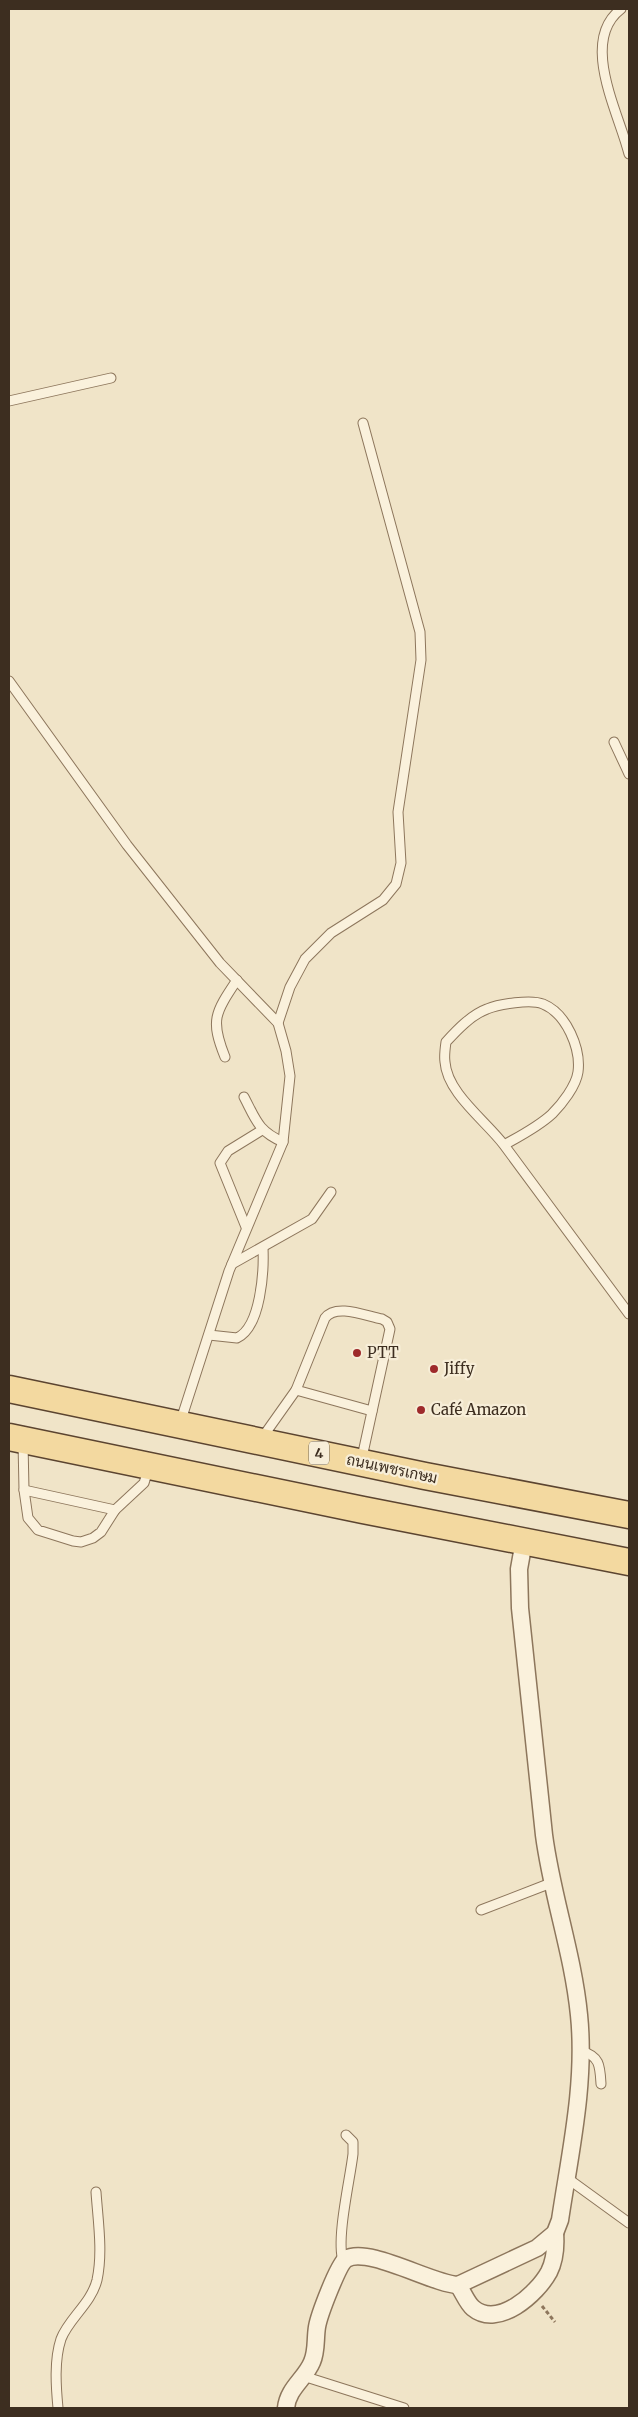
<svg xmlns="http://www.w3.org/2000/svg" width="638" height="2417" viewBox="0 0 638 2417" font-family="Merriweather,Sarabun,serif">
	<rect width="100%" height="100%" fill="#f0e4c8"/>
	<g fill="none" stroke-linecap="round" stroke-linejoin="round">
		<g stroke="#8d765c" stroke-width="11">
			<g id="service">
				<path d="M621,9C579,41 619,113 629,154"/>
				<polyline points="9,401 111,378"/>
				<polyline points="9,681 127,845 220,963 278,1023 286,1051 290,1076 283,1142 229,1271 180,1423"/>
				<polyline points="614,742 629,774"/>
				<polyline points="278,1023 290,987 305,959 331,933 383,900 396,884 401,863 398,812 421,660 420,632 363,423"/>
				<path d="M225,1057C210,1020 215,1013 237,980"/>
				<path d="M244,1097C256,1120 258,1131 283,1142"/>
				<path d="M504,1145C520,1136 538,1127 552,1114C562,1104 576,1086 578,1072C581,1049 567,1014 543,1004C531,999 499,1004 487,1009C471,1015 457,1030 446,1042C445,1049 444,1056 445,1062C447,1093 486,1121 504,1145L629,1314"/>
				<polyline points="246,1227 220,1163 228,1151 262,1130"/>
				<polyline points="232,1264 312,1219 331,1192"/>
				<path d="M209,1335L237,1338C261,1327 264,1271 263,1248"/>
				<polyline points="296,1390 372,1411"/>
				<path d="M262,1438L296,1390L325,1318C336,1303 366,1316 382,1319L387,1322L390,1329L361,1462"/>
				<polyline points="23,1442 24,1490 28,1518 38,1530 73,1541 81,1542 93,1538 101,1532 115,1510 144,1483 149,1467"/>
				<polyline points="24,1490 115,1510"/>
				<polyline points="481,1910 551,1883"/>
				<path d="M581,2051C600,2056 600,2066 601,2084"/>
				<polyline points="567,2178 629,2223"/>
				<path d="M343,2261C336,2238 350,2180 353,2154V2142L346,2135"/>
				<polyline points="303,2376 404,2408"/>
				<path d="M58,2408C56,2387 54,2360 61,2339C69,2318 91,2304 97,2280C103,2252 98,2221 96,2192"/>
			</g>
		</g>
		<g stroke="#8d765c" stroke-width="19">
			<g id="minor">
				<path d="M458,2285C463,2292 467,2303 473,2308C498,2329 537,2294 549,2272C555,2260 556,2246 555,2233"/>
				<path d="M286,2408C288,2388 305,2379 312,2362C317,2351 315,2339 317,2327C319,2315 338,2265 346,2259C368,2246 432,2284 458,2285L537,2248L555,2233L560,2220C570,2153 586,2083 579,2015C573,1954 552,1896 544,1835L520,1608L519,1569L524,1541"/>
			</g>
		</g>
		<g stroke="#5b4430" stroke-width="29">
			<g id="primary">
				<polyline points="9,1389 425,1476 629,1515"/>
				<polyline points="9,1437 363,1510 629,1562"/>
			</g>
		</g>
		<polyline stroke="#8d765c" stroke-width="3" stroke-dasharray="4 2.5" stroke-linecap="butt" points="542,2306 555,2322"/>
		<use href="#service" stroke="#faf1dc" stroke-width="9"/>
		<use href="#minor" stroke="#faf1dc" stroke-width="16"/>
		<use href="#primary" stroke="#f3d9a0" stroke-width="26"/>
	</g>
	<g fill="#9e2a2b" stroke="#f7eed8" stroke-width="2">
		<circle cx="357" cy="1353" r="5"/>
		<circle cx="434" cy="1369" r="5"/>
		<circle cx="421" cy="1410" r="5"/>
	</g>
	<g text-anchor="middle" stroke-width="4.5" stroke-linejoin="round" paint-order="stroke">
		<rect fill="#f7eed8" stroke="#756857" stroke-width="1" x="309" y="1441.5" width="20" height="23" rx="4"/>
		<g font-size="14" font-weight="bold" fill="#3d2e20">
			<text x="319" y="1458">4</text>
		</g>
		<g font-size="15" fill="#3d2e20" stroke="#f7eed8" text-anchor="start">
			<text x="367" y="1358">PTT</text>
			<text x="444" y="1374">Jiffy</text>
			<text x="431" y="1415">Café Amazon</text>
		</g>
		<g font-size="15" fill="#3d2e20" stroke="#f7eed8">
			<text transform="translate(392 1469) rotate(12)" y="5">ถนนเพชรเกษม</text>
		</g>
	</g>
	<rect width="638" height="2417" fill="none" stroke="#3d2e20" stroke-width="20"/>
</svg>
